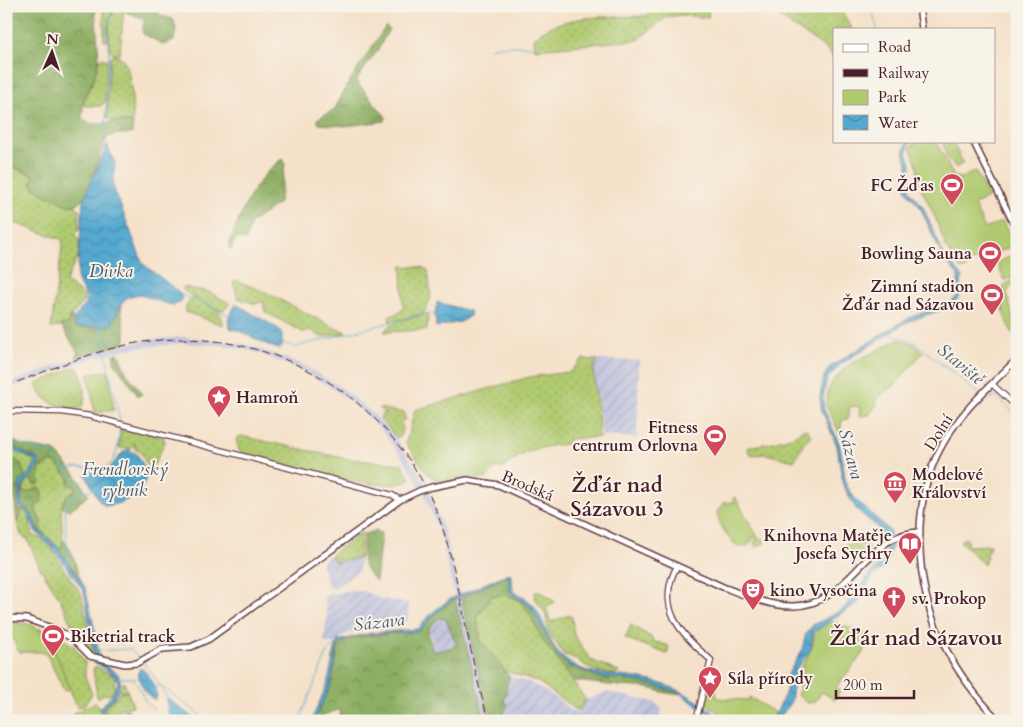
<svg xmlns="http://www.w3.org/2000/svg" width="1023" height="727" viewBox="0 0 1023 727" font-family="Cardo,serif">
	<defs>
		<pattern id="industrial-furrows" width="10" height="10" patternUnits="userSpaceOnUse" patternTransform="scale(1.25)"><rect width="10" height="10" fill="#bfc2dd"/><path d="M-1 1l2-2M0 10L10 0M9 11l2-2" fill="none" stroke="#a6a6be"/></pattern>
		<pattern id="grass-dots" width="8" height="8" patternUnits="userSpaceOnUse" patternTransform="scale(1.25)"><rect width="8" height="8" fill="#b0ca70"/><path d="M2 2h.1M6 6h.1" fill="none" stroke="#99ad61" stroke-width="1.8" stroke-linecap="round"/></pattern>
		<pattern id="forest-crowns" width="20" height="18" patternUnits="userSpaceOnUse" patternTransform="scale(1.25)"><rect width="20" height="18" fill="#8cae62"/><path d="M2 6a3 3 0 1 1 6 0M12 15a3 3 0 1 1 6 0" fill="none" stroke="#748d51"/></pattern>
		<pattern id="water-waves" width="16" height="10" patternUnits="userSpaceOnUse" patternTransform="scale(1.25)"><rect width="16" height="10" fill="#55a9d0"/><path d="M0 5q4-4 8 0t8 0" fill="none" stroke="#4889a9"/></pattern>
	</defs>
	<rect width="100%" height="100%" fill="#f7f3e8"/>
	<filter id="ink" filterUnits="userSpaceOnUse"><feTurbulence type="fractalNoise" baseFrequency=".02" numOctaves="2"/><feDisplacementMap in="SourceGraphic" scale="10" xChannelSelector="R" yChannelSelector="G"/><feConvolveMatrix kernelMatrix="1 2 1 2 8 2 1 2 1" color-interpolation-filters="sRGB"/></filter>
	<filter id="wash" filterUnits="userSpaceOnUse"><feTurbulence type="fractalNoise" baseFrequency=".0096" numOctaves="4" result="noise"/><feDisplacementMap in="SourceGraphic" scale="20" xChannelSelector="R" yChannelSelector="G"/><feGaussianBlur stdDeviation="1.12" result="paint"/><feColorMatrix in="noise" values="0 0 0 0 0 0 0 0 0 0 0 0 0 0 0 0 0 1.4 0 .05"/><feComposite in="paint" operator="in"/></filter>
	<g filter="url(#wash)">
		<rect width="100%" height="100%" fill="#f5e1c9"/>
		<g fill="url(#industrial-furrows)">
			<polygon points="598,360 639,360 637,438 602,436 593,367"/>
			<polygon points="331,555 335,562 360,558 359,571 333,589 327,583 321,562"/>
			<polygon points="346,591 364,591 381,599 408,603 409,614 405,624 359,630 343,636 334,643 324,643 327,615 324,596"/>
			<polygon points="439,618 446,619 457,647 433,652 429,628"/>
			<polygon points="509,676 531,683 555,697 576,714 586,700 607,692 654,702 662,709 659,721 499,721 508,706 504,702"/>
		</g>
		<polygon fill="#bfc2dd" points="182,337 244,344 301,364 343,389 372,413 393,435 423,478 443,527 491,721 485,721 482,713 442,540 426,498 405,461 381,429 356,406 331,387 299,369 255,352 223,345 182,343 125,349 81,362 6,390 6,384 103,349 145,340"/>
		<g fill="url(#grass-dots)" stroke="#7d744e">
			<path d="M95,6H114L110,18L116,6H124L120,53L113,54L110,51C109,39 109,29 109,19L108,41H104V12Z"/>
			<path d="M655,6H709L708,18L682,15L666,17L638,40L535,49L534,38C561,12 611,18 646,16Z"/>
			<path d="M771,6H839L852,29H834V58C817,35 786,30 771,6Z"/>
			<path d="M118,55C133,63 132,104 133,120L131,122L111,121L107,117L110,57Z"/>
			<polygon points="102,58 107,60 105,102 101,106 86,106 83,103 94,79 97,61"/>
			<polygon points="942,141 952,141 963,163 956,168 947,158"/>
			<path d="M6,164L34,176L63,202L75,205L79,209V229L75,235C88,250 69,269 66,282L84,296V301L71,316L67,325L51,328L63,240L6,220Z"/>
			<polygon points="402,266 421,267 428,270 431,298 424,313 396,321 428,314 427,330 384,332 388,327 396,323 396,321 390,321 389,316 399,313 403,308"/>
			<polygon points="235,280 265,292 337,329 345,331 345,333 321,337 311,330 303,332 265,312 263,301 256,304 238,298 233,282"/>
			<path d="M184,287L209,292L229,303L228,306C226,308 224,310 220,310C213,310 188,294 182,289Z"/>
			<path d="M192,298C204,301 225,310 223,325L185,312L187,303Z"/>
			<path d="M582,359L598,360L593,368L600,437L568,439V444C542,446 522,451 502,469L496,467L486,479L462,478L440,482L427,473L406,443L415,410L529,377L570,372Z"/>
			<path d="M72,368H78C83,377 87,397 83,406C71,414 46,403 39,391C37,388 37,386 36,384Z"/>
			<polygon points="379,408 404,413 405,420 400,422 403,427 400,437 397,438 380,418 382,414 386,414"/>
			<polygon points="121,426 164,438 165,442 154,465 151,467 147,465 142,454 135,449 135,443 131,449 119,448"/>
			<polygon points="803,429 808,430 811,437 803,445 794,461 766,454 750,455 747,447 770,443 794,436"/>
			<path d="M241,436L347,459L402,464L410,479C388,499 269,460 239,451L236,439Z"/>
			<polygon points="6,446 36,461 31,472 25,476 21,464 6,454"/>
			<polygon points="54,461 69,478 68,484 74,486 76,489 74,493 67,495 61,511 63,543 59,548 40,529 41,522 35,508 42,500 23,492 26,480 30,479 33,483 39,483 39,469 47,466 49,462"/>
			<polygon points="21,509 28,514 33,536 45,540 50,545 63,568 81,593 94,653 85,648 78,639 59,597 40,568 27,538 24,538 21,535 17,522 20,518"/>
			<polygon points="362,532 360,558 335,562 331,555"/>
			<polygon points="965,538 968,540 967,544 969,546 990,545 984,565 960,541"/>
			<polygon points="865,543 869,550 861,560 845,556 844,545"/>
			<polygon points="536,591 540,591 555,602 546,608 551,622 569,615 572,617 574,635 591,660 619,672 615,675 593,670 570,656 564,655 549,633 545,613 534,597"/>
			<polygon points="505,594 521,602 530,612 543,640 586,700 578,711 538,682 503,670 481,641 477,617 492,596"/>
			<polygon points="631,625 652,638 652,641 667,645 669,648 667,654 625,638"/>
			<polygon points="39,628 53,633 74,646 85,663 85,676 92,694 84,706 77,707 49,637 41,633"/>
			<polygon points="95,666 115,677 114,690 110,695 104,694 98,698 97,697 93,670"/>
			<polygon points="124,682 133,706 118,709 113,713 107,714 105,707 120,693 127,692 119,690"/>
			<polygon points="96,702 104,716 115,721 64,721 71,717 76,719 74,713"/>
		</g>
		<g fill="url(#forest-crowns)" stroke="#6b6646" fill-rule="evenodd">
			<path d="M6,6H95L99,59L94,79L84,98L82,119C91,127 104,123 114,122C119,121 125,123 131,122L133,123L132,134C125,134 115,133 109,137C97,144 93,212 68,205C63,204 58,200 54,198C46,195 35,192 31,184L34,175L6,164Z"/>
			<path d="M124,6H163V9L158,12L161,16L173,19L176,28L174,41L164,45L142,33L144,20C137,15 131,16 126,12Z"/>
			<polygon points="386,26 389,29 379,48 356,81 386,117 385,121 346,126 319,124 317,119 334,110 349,82"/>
			<path d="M283,158L285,164L279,203L251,223L246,240L236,238L231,249H229C229,240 233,234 236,226C249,197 257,178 283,158Z"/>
			<path d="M122,304C120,316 128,333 124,343L76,357L78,353L61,325L68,324L71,316L76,327L102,328L112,324Z"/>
			<polygon points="118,353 126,372 142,393 141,395 138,396 114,361 114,354"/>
			<path d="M6,437L21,445L55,451L75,474L89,495L70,510L61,507L67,495L75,491V487L68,484L70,479L56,463L51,461L39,469V484L34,485L32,480L29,479L23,487L24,493L38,488L42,490V500L35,508L41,522L40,529L58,547L63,546V540C79,558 72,564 82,582L58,548L37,529L32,515L21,503L23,483L37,469L39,460L6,443Z"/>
			<path d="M6,454L21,464L25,476C9,492 27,511 17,522L13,492L12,488L6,487V473L9,467Z"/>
			<path d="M374,531L381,533L376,581C357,563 363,558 364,534Z"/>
			<path d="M509,575L510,592L531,607L549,641L558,656L568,665L599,677L636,681L681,693C667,697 654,687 639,687C617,687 596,683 574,681C564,667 552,654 543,640C529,616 526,590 492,596L477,617L481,641L509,676L504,701L508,705L499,721L487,711L461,598Z"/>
			<path d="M455,599L485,721H337L341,709L324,715L321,721H314L331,685L339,644L358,637L419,631L435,614ZM439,618L446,619L457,646L433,652L428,635L429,628Z"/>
		</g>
		<g fill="#b0ca70" stroke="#7d744e">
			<polygon points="921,141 936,141 954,177 962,178 975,171 989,197 974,205 985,229 1002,221 1015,245 1001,251 991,253 966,265 967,268 962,270 960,268 946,247 935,217 920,186 917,165 910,147"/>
			<polygon points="1017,253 1017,276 1004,280 997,263"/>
			<path d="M1013,280H1017V285L1010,287L1007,293L1017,336C1005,330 998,296 1005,285Z"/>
			<polygon points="899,339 914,344 923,352 893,387 888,389 875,401 877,404 869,415 859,416 860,407 850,406 848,419 842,420 840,434 826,405 828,391 834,379 850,364"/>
			<polygon points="108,371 114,410 95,413 88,374"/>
			<path d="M735,497L759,539L763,538L765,543L756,547L754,542L757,541L754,536C742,566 718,526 717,512L723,503L734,502L733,498Z"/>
			<path d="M831,621L870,636L864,652L836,687L840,692L835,700L822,692L815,702L807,703L797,694L800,689C791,668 815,657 814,633Z"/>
			<path d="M6,623C15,623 25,622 33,626C51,633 63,672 70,689L64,691L47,655L41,652H19Z"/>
			<polygon points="716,689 717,698 749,700 749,697 776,713 770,721 729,721 703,701 705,690"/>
		</g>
		<g fill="url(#water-waves)" stroke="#50647e">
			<polygon points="907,141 910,141 907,152 911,164 909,190 923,207 944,255 959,272 962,278 960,296 951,306 905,323 841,364 827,379 823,398 824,409 840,445 846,485 856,500 889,530 893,542 886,566 872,577 859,602 813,632 811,649 796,669 791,701 778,721 773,721 786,691 788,674 802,650 806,633 813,625 842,610 856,595 869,574 884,560 887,553 886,546 876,526 856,509 843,485 837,446 821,408 820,397 824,376 830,367 839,361 908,318 950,303 958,295 958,275 943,258 920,207 906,191 908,166 904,152"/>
			<path d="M107,144L115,163L113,186L143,264L179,292L182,298L180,303L174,305C157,304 135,284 121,304C117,311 115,319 110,326L76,327L73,319L84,306L87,298L80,286L77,278L83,200Z"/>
			<polygon points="437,302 469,311 471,315 461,322 436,327 435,315"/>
			<path d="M236,304L279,329L282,334V347L278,349C261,343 248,333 230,328L228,319Z"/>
			<path d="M6,443L39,460C38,480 18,476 21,503L32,515L37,529L58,548L85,587L97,639L99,661L118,674L121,683L114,698L104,706V714L111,715L127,709L130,712L129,721H126L127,714L125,711L109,717L101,714V706L112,695L118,682L115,676L96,663L84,591L55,551L35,531L28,514L18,504L20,482L31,472L36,461L8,448Z"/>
			<path d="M129,450L137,454L146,470C148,493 125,504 105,506L100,502L85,474L109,469L124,451Z"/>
			<path d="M509,573L512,575L513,591C519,596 529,599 534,606C547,624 549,651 570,663C591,676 613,674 636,678C674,684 695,697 724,721H719L678,692L636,681L599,677L568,665L558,656L549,641L531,607L510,592L509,575L451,601L435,614L419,631C399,635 351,630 338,646L331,685L314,721H311L327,685L337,641L371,633L417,629L433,612L450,599Z"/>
			<path d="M140,668C149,672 155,687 157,696L156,699H152C144,691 135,678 140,668Z"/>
			<polygon points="167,698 197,721 169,721"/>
		</g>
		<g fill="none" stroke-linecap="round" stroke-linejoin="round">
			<g stroke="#55a9d0" stroke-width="1">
				<polyline points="871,6 877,29"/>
				<polyline points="489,48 499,46 532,46"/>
				<polyline points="107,145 105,132 109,55 107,27 117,6"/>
				<polyline points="180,294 229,315"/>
				<polyline points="102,328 103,342 120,421"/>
				<polyline points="887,333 913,341 978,393"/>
				<polyline points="103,342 112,340 118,330 113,321"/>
				<polyline points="283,343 295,347 423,314 435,314"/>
				<polyline points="942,365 953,372"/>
				<polyline points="981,396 986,399 997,397 1017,415"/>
				<polyline points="6,436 21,445 49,451 85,491 73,497 65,509 68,567"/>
				<polyline points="39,461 41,453 45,450"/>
				<path d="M67,470C77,465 82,468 93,469C119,471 118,444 120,425"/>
				<polyline points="86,491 94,489"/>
				<polyline points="97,651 129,649 140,658"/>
				<polyline points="142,661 160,685 208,721"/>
				<polyline points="119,678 134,678 146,702 160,715 161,721"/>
				<polyline points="153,688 160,685 167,698"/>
				<polyline points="299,721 326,656 331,648 336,645"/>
			</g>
		</g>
	</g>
	<g filter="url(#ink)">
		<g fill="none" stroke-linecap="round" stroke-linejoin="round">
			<g stroke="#643c43" stroke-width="7">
				<g id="secondary">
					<polyline points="992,384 1017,407"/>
					<polyline points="6,411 62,412 90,416 392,495 400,500"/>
					<path d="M677,566C655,607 680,634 711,660L696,721"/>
				</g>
			</g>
			<g stroke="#643c43" stroke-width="8">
				<g id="primary">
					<polyline points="919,6 922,29"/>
					<polyline points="973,141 1017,230"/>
					<path d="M432,487L467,480L499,485L723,587C744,595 769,606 792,606C850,607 865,532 920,532"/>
					<polyline points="6,618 27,619 57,630 73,639 90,656 125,664 137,663 162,649 191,647 209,639 400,500 419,491"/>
					<path d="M999,721C978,699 959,675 945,647C914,587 909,501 944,442C962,410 991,385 1017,359"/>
				</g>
			</g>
			<use href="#secondary" stroke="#fff" stroke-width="4.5"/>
			<use href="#primary" stroke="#fff" stroke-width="5"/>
			<path stroke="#4a1f2b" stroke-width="1" stroke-dasharray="8 4" stroke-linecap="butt" d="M6,386C51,370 95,349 143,342C268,323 393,397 438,515C462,581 467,654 489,721"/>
			<g stroke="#643c43" stroke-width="8" stroke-linecap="butt">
				<polyline id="primary-bridge" points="419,491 432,487"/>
			</g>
			<use href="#primary-bridge" stroke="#fff" stroke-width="5"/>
		</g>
	</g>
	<defs>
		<g id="stadium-pin" transform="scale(1.25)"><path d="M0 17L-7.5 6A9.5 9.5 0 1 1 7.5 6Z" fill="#d1495b" stroke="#f7f3e8"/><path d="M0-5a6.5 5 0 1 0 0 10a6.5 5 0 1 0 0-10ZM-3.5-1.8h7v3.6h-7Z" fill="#fff"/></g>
		<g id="sight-pin" transform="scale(1.25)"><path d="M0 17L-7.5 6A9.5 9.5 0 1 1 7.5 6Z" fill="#d1495b" stroke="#f7f3e8"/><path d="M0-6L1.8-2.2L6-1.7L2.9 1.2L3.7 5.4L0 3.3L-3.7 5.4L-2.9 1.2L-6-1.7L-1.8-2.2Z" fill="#fff"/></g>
		<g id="museum-pin" transform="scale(1.25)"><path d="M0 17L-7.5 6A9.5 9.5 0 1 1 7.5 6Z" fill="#d1495b" stroke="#f7f3e8"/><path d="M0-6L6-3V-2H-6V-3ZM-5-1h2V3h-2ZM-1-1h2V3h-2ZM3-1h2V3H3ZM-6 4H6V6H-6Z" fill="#fff"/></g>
		<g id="library-pin" transform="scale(1.25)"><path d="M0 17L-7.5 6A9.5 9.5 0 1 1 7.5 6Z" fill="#d1495b" stroke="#f7f3e8"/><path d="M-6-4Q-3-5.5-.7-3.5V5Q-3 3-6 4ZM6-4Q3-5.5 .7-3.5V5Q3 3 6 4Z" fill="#fff"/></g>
		<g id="theatre-pin" transform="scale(1.25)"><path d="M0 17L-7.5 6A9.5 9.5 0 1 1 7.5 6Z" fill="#d1495b" stroke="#f7f3e8"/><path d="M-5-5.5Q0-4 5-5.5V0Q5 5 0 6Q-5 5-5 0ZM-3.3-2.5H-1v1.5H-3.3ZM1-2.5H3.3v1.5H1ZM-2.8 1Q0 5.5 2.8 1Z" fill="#fff"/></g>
		<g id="church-pin" transform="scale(1.25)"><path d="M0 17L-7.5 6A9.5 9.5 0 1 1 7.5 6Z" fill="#d1495b" stroke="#f7f3e8"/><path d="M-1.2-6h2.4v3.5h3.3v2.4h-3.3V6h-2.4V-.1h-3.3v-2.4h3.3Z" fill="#fff"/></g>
	</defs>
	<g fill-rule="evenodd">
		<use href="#stadium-pin" x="952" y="185"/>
		<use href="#stadium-pin" x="990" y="253"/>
		<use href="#stadium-pin" x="992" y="295"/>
		<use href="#sight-pin" x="219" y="397"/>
		<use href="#stadium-pin" x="715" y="436"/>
		<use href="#museum-pin" x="895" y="483"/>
		<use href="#library-pin" x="910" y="544"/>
		<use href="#theatre-pin" x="753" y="590"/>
		<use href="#church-pin" x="894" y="598"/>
		<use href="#stadium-pin" x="53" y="636"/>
		<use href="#sight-pin" x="710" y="678"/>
	</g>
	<g text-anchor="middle" stroke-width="4" stroke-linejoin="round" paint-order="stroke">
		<g font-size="16" font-weight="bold" fill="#4a1f2b" stroke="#f7f3e8" text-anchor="start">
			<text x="934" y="191" text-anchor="end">FC Žďas</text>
			<text x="972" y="259" text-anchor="end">Bowling Sauna</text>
			<text x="974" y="292" text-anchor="end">Zimní stadion<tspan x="974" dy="18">Žďár nad Sázavou</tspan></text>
			<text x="236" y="403">Hamroň</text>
			<text x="698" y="433" text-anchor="end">Fitness<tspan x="698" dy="18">centrum Orlovna</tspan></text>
			<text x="912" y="480">Modelové<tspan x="912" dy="18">Království</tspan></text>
			<text x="892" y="541" text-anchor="end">Knihovna Matěje<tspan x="892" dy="18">Josefa Sychry</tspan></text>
			<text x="770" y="596">kino Vysočina</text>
			<text x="912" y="604">sv. Prokop</text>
			<text x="70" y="642">Biketrial track</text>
			<text x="728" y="684">Síla přírody</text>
		</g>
		<g font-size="16" fill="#4a1f2b" stroke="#f7f3e8">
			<text transform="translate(938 432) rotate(-58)" y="6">Dolní</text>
			<text transform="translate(528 485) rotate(23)" y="6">Brodská</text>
		</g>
		<g font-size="18" font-style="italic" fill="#4e566d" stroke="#f7f3e8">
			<text x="111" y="277">Dívka</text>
			<text transform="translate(961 364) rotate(39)" y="6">Staviště</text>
			<text transform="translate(851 454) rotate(75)" y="6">Sázava</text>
			<text x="125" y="475">Frendlovský<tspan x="125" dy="21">rybník</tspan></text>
			<text transform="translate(379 622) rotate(-7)" y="6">Sázava</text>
		</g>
		<g font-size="21" font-weight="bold" fill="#4a1f2b" stroke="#f7f3e8">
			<text x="617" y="492">Žďár nad<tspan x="617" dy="24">Sázavou 3</tspan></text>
			<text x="916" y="645">Žďár nad Sázavou</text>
		</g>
	</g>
	<rect width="1023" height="727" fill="none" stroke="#f7f3e8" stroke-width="25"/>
	<rect x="833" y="28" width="162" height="115" fill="#f7f3e8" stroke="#b29e9c"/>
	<rect x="843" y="44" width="25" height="8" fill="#ffffff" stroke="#b29e9c"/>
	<text x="878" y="52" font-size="15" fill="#4a1f2b">Road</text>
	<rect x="843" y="69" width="25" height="8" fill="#4a1f2b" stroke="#b29e9c"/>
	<text x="878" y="78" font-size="15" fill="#4a1f2b">Railway</text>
	<rect x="843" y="90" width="25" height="15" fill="#b0ca70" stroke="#b29e9c"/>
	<text x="878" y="102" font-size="15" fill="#4a1f2b">Park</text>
	<rect x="843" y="115" width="25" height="15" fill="url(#water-waves)" stroke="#b29e9c"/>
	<text x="878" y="128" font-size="15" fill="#4a1f2b">Water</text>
	<g transform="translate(52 52) rotate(3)" stroke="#f7f3e8" stroke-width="4" paint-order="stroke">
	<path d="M0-4L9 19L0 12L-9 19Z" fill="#4a1f2b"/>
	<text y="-8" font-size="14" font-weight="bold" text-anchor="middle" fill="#4a1f2b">N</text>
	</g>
	<path d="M836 690v8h78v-8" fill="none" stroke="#4a1f2b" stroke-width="2.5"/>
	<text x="843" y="690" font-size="15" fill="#4a1f2b" stroke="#f7f3e8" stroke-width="4" paint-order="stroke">200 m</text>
</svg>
